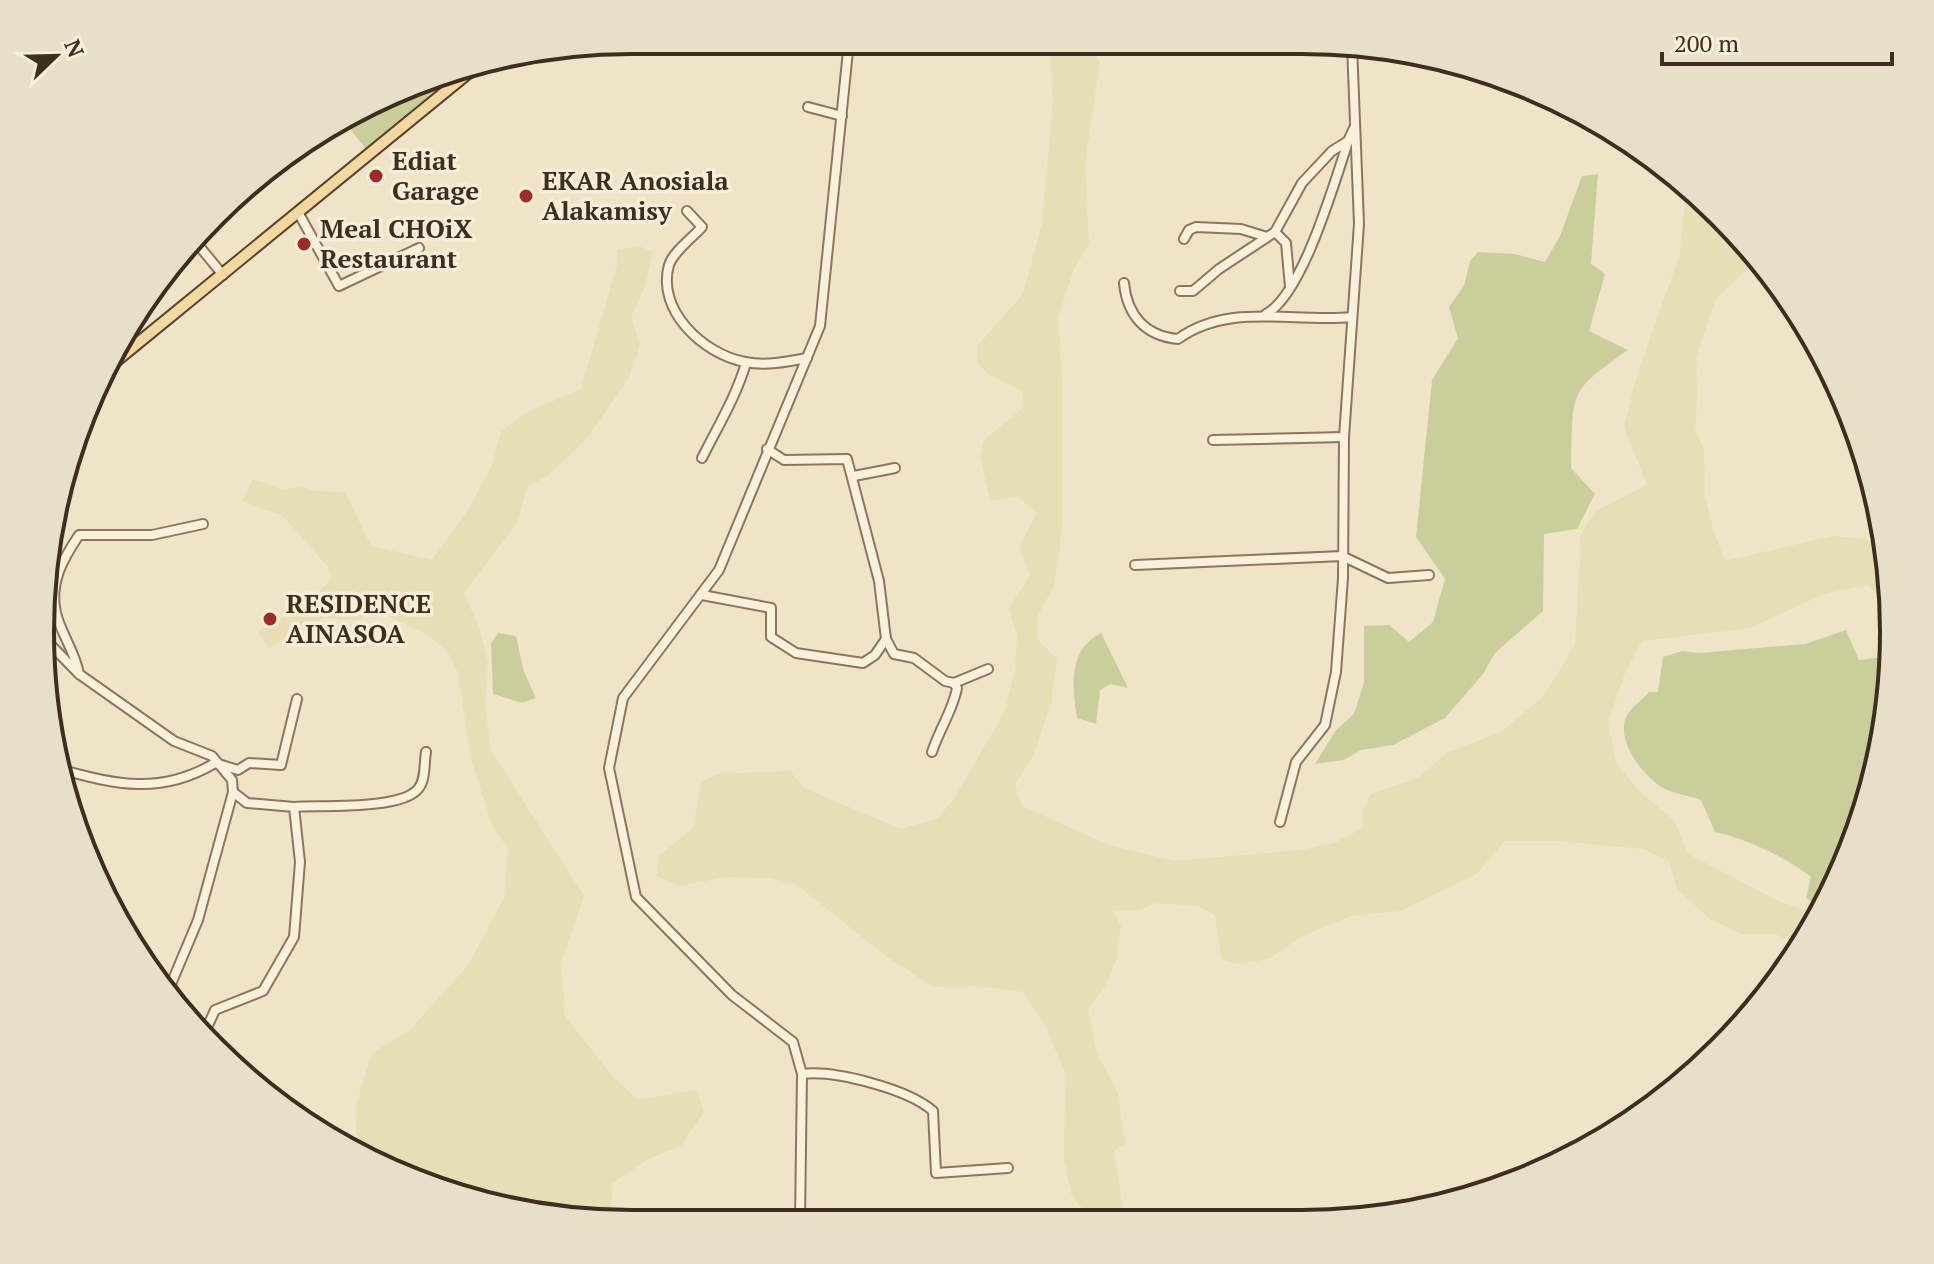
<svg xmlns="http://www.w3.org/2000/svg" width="1934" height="1264" viewBox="0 0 1934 1264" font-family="'PT Serif',serif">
	<rect width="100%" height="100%" fill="#f0e4c8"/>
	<g fill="#e6deb5">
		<polygon points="1050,43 1091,43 1100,63 1085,163 1089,244 1074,269 1058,318 1062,377 1062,530 1054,586 1038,615 1037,639 1057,659 1051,704 1033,756 1015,785 1022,806 1109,845 1174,861 1301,850 1334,843 1363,828 1363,811 1371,794 1419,777 1448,752 1501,732 1544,696 1575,644 1581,534 1594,512 1647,485 1624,427 1637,375 1680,254 1685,206 1679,178 1693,187 1759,258 1715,300 1696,357 1698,393 1695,428 1704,450 1705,495 1713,529 1725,561 1832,536 1866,539 1885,550 1893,594 1892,609 1867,585 1824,594 1750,628 1642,641 1625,673 1608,723 1616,763 1641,793 1674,820 1688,854 1779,901 1820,916 1802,946 1775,934 1741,934 1710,919 1677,889 1669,861 1643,849 1557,841 1505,841 1477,874 1400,911 1350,916 1301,937 1269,959 1237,964 1221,959 1215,915 1198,906 1155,903 1140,910 1113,911 1121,926 1116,961 1107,983 1088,1010 1097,1054 1118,1093 1125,1145 1114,1150 1125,1222 1095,1222 1072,1197 1064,1161 1065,1073 1045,1025 1023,992 977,986 933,987 883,954 796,884 769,878 725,877 679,886 657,876 659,856 693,828 701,782 718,774 790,771 804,788 901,829 938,818 955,797 1005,711 1015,669 1017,637 1009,608 1030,575 1019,547 1037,513 1018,497 990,501 980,457 984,440 1023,408 1022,391 988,374 977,362 978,345 1023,294 1042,223 1053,103"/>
		<polygon points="639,246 653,252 645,287 631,317 640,346 629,377 589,436 549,475 527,487 518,522 464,593 480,630 488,662 485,706 491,750 584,896 561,963 565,1016 613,1077 638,1100 697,1090 704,1112 681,1146 648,1159 612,1184 611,1219 554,1219 371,1163 357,1154 356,1105 372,1053 410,1030 468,965 504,898 508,848 493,828 471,759 458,673 447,651 428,635 378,611 357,621 323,618 269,648 258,632 312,599 332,578 328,567 283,516 242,501 253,479 283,490 302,486 314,491 345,492 371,546 432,560 468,510 492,465 501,432 523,414 581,389 617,265 617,250"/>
	</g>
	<g fill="#c9cf9b">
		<polygon points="462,68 366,149 343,120 442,71"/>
		<path d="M1598,174L1591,264L1605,274L1589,331L1628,350C1565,394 1574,392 1571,468L1595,494L1577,529L1544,534L1543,611L1495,653L1483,674L1445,718L1393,745L1361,750L1344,760L1315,764L1336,730L1354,714L1364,683V626L1389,625L1409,642L1433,622L1445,579L1416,537L1432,380L1458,338L1449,307L1464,286L1470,261L1478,252L1515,254L1545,262L1560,236L1582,176Z"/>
		<path d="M1846,630L1859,660L1891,656L1889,710L1862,823L1823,909L1806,898L1811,877C1790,859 1742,837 1715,832L1701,800C1690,796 1675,794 1665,789C1644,778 1614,740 1627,715C1632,707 1643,699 1649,692H1658L1663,657L1682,651L1699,653L1805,644Z"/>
		<polygon points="498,633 516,636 524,672 536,698 522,703 493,694 491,643"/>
		<path d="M1101,633L1128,688L1111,684L1100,690L1096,724L1077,718C1072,685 1068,650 1101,633Z"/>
	</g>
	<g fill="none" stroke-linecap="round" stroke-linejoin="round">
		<g stroke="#8d765c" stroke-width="12">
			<g id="minor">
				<polyline points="808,107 842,116"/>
				<path d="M687,211L702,227C692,238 673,252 669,265C656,310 703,354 745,362C765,366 786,362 807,358"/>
				<polyline points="299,214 339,286 419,248"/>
				<polyline points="1275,232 1286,243 1290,287"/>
				<polyline points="1184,239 1189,230 1196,227 1241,229 1267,237"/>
				<polyline points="195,241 223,275"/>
				<path d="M1124,283C1127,315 1145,336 1178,339C1229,302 1293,323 1352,317"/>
				<polyline points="1180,291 1193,291 1219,269 1275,232 1302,183 1332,151 1348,141 1354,128"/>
				<path d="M1266,314C1303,294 1334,183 1348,142"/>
				<polyline points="1833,370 1827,373 1840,407 1851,418"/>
				<polyline points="1213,440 1344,437"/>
				<polyline points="767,449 784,460 847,459 879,581 886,639 894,654 914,658 945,681 954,683 988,669"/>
				<path d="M702,458C718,426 736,397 746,363"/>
				<polyline points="854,476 895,468"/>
				<polyline points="1135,565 1342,556 1388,578 1429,575"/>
				<polyline points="702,595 771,608 771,637 796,653 863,663 875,655 886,639"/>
				<polyline points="44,638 79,674 174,741 212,756 232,780 233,792"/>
				<path d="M79,674C75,651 61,634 56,613C49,583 63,559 79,535H152L203,524"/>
				<polyline points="47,679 53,702 53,752"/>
				<path d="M932,752C939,730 953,710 957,688L954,683"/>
				<path d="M59,769C117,785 161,795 215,763L238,770L249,763L281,765L297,699"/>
				<path d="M294,807C320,805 401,810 418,789C426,780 424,763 426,752"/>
				<polyline points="1280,822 1296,762 1325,725 1336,672 1343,578 1344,437 1359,224 1352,45"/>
				<polyline points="169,989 198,920 233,792 247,803 294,807 300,862 294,937 263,991 215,1010 205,1032"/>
				<path d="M802,1074C835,1070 908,1089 933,1111L936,1173L1008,1168"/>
				<polyline points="800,1220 802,1074 793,1042 732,995 636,897 609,768 623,698 719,570 820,326 849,41"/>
			</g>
		</g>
		<g stroke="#5b4430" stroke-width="14">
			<polyline id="major" points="105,370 478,65"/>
		</g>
		<use href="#minor" stroke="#faf1dc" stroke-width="8"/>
		<use href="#major" stroke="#f3d9a0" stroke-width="10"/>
	</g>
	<g fill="#9e2a2b" stroke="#f7eed8" stroke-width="3">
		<circle cx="376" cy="176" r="8"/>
		<circle cx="526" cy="196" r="8"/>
		<circle cx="304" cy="244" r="8"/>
		<circle cx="270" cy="619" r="8"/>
	</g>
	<g text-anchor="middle" stroke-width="7" stroke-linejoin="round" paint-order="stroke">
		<g font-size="26" font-weight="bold" fill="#3d2e20" stroke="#f7eed8" text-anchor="start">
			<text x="392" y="170">Ediat<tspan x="392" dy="30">Garage</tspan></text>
			<text x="542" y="190">EKAR Anosiala<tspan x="542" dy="30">Alakamisy</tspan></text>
			<text x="320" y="238">Meal CHOiX<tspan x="320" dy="30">Restaurant</tspan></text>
			<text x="286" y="613">RESIDENCE<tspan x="286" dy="30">AINASOA</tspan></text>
		</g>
	</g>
	<path d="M0 0H1934V1264H0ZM632 54H1302A578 578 0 0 1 1880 632V632A578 578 0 0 1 1302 1210H632A578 578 0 0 1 54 632V632A578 578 0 0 1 632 54Z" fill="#e8dfc9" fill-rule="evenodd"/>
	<path fill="none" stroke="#3d2e20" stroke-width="4" d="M632 54H1302A578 578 0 0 1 1880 632V632A578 578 0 0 1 1302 1210H632A578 578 0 0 1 54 632V632A578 578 0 0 1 632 54Z"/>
	<g transform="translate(56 56) rotate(67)" stroke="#f7eed8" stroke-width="6" paint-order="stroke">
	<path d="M0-6L14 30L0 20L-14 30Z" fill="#3d2e20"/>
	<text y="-12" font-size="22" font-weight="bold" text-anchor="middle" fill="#3d2e20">N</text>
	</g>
	<path d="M1662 52v12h230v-12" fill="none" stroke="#3d2e20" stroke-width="4"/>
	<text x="1674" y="52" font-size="24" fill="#3d2e20" stroke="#f7eed8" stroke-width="6" paint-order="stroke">200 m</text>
</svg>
